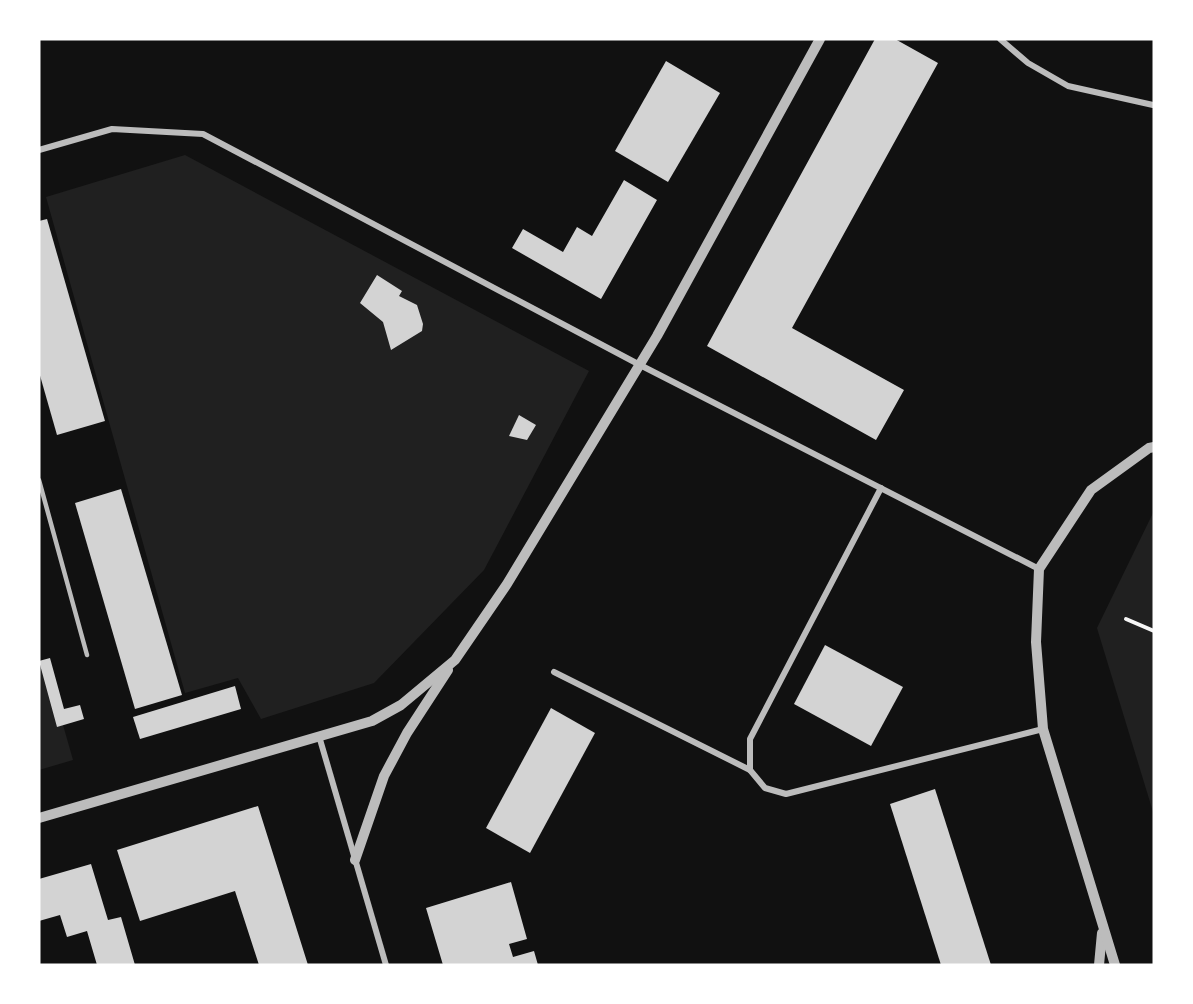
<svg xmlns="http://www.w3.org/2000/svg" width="1193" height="1004" viewBox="0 0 1193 1004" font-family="'Open Sans',sans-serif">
	<rect width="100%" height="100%" fill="#111"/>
	<g fill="#202020">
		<polygon points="185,155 589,371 484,570 374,683 261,719 238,678 185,693 46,197"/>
		<polygon points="1154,511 1154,815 1097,628"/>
		<polygon points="39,661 63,725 73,760 39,770"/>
	</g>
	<g fill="#d3d3d3">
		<polygon points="875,39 895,39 938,63 792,328 904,390 876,440 707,346"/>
		<polygon points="666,61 720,93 668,182 615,151"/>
		<polygon points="624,180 657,200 601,299 512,248 523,229 563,252 577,227 592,236"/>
		<polygon points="47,219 105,421 57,435 39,372 39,221"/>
		<polygon points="377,275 402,291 399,296 417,305 423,324 422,331 391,350 383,322 360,303"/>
		<polygon points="519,415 536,425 527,440 509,436"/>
		<polygon points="121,489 182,695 135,709 75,503"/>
		<polygon points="825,645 903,687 871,746 794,704"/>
		<polygon points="50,658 64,709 80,705 84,719 57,727 39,661"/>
		<polygon points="235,686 241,709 140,739 133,717"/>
		<polygon points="551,708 595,733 530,853 486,828"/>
		<polygon points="935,789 991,965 941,965 890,804"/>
		<polygon points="258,806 308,965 259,965 235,891 140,921 117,850"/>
		<polygon points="91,864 108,920 121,917 135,965 97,965 87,931 67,937 60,915 39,921 39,879"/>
		<polygon points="511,882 527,939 509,944 513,957 534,951 538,965 443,965 426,908"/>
	</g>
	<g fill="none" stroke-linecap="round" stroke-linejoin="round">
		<polyline stroke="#f5f5f5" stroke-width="4" points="1126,619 1154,631"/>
		<polyline stroke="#bcbcbc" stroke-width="4.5" points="39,480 87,655"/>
		<g stroke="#bcbcbc" stroke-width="6">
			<polyline points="1000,39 1028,63 1068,86 1153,105"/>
			<polyline points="39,150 112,129 203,134 640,365 1039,569"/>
			<polyline points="881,488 750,739 750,770 765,788 786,794 1043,729"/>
			<polyline points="554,672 750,770"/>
			<polyline points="319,736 386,965"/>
		</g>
		<g stroke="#bcbcbc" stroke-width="10">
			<polyline points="39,818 372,721 401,705 455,660 507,584 657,336 820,39"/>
			<polyline points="355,860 384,776 407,733 448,670"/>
			<polyline points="1099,965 1102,933"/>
			<polyline points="1115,965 1043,729 1036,642 1039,569 1091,490 1149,448 1154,447"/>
		</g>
	</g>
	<rect width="1193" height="1004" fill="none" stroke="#ffffff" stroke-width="81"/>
</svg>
